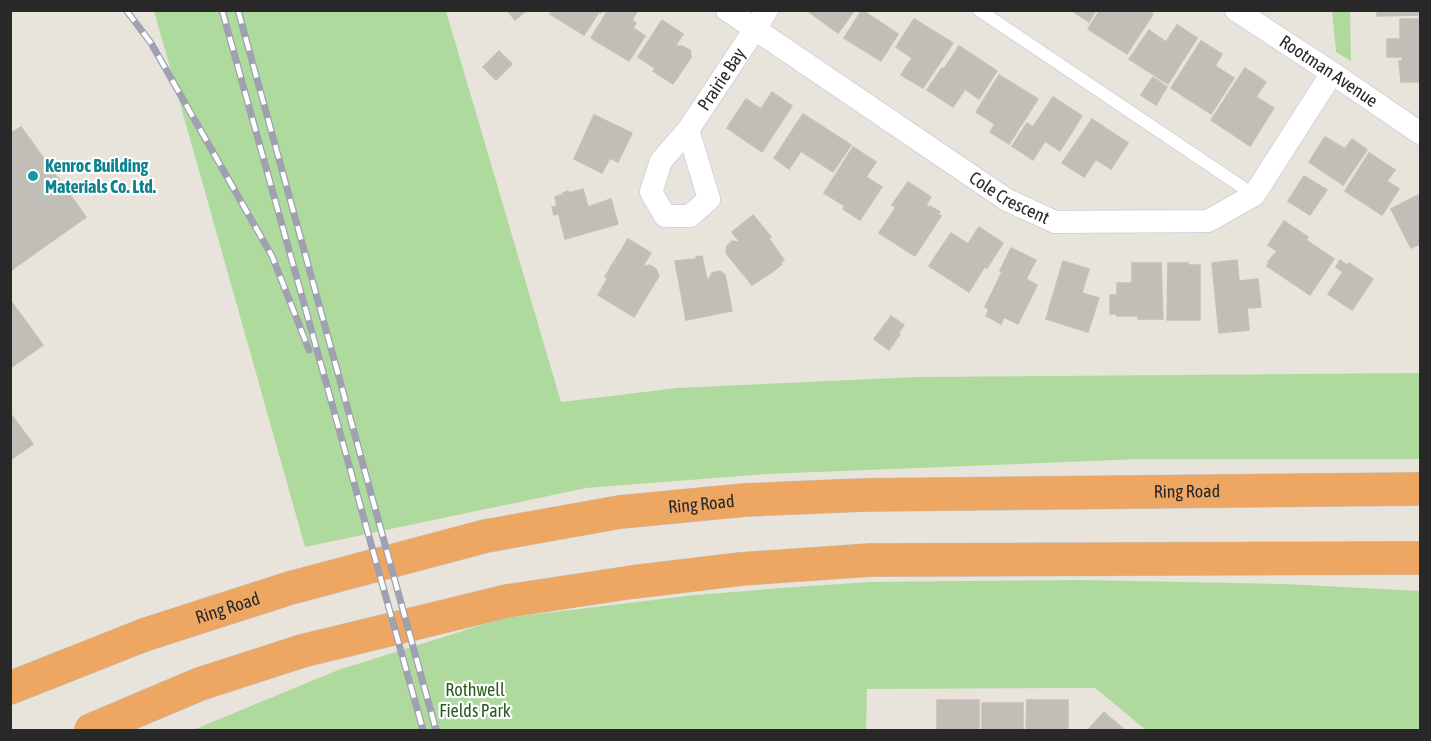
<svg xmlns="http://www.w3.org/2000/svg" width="1431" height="741" viewBox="0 0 1431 741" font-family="'Asap Condensed',sans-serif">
	<rect width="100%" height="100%" fill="#e9e4db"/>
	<g fill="#aedb9d">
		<polygon points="154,11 446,11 561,402 677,388 916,377 1420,373 1420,459 1141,459 766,474 586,488 305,547"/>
		<polygon points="1332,11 1350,11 1351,61 1336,52"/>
		<polygon points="1080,580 1285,584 1420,591 1420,730 1146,730 1095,688 867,689 866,730 193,730 338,670 504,618 695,595 781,588 868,582"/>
	</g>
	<g fill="#c1beb8" stroke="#c4c0b5" stroke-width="1.5">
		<polygon points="507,10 527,10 515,20"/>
		<polygon points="552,10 602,10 601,13 599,12 584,35 550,14"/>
		<polygon points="608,10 638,10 632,20 636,23 633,28 645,36 629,61 591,38"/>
		<polygon points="810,10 854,10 854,11 838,33 809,12"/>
		<polygon points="862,10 898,34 881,61 844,38"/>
		<polygon points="1071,10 1096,10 1089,22"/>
		<polygon points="1100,10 1147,10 1153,14 1127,54 1088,29"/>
		<polygon points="1377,10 1420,10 1420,15 1377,16"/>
		<polygon points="914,19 953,43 923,88 901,75 912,58 896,47"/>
		<polygon points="1400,19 1420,19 1420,82 1401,82 1399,61 1402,61 1402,57 1387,57 1387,39 1400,39"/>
		<polygon points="662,20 683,34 675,46 682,46 690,50 691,57 673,84 653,71 655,68 638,57"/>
		<polygon points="1177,25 1197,38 1168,84 1129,59 1149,30 1166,42"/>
		<polygon points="1201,41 1222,54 1215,66 1234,78 1211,114 1171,88"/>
		<polygon points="959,46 997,71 979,99 965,89 953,107 927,90 942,68 944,69"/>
		<polygon points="499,51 512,64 496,80 483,67"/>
		<polygon points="1245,68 1266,82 1256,97 1274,108 1250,146 1211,120"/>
		<polygon points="999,75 1038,99 1009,144 990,132 995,124 976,112"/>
		<polygon points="1153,77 1167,87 1156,105 1141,95"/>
		<polygon points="772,92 792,106 762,152 727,128 746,99 761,109"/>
		<polygon points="1053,97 1082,116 1060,151 1045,141 1033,160 1012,146 1027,123 1033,127"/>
		<polygon points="803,114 851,145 833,172 801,151 789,169 774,158"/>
		<polygon points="594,115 632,133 618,162 610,158 602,173 574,159"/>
		<polygon points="1092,119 1128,143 1111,169 1097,160 1095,161 1084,177 1062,163"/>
		<polygon points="21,127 86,217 10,271 10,134"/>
		<polygon points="1325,137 1345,149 1352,139 1367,150 1343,185 1309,162"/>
		<polygon points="853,147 876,162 866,177 882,187 860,220 843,209 845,206 824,193"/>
		<polygon points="1369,153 1395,170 1387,181 1399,189 1382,215 1345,191"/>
		<polygon points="1304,176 1327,190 1310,215 1288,201"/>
		<polygon points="908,182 931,197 926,205 929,207 930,206 940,212 938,214 941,216 915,256 879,233 896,207 892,205"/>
		<polygon points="583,189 588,207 611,199 618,224 565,239 559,215 560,213 554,215 552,207 557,206 555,197 564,194 563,193 568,191 569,193"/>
		<polygon points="1418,195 1420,199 1420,244 1411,248 1391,209"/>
		<polygon points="753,215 771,237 769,239 784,260 781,262 782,264 771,273 752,285 726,253 727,246 732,241 738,242 739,241 732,232"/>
		<polygon points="1284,221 1308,237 1306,240 1334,259 1310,295 1267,266 1269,263 1268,262 1277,251 1268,245"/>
		<polygon points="979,227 1003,243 987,268 985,266 969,292 929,266 951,233 968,244"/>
		<polygon points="628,239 651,253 642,267 650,265 656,269 659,276 634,317 598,295 608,278 605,277 613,263 615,265 617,263 614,262"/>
		<polygon points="1011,248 1036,260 1026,279 1037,285 1018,324 1004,317 1001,324 986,316 989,309 985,307 1002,272 1000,271"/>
		<polygon points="702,256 707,280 709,279 712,273 720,271 725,275 732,311 686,320 675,261 696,259 696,257"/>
		<polygon points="1237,260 1239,281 1258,279 1261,307 1247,308 1249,330 1219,333 1212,263"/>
		<polygon points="1340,260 1347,265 1349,263 1373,279 1352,310 1328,294 1343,272 1336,267"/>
		<polygon points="1063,261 1089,269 1082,293 1099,298 1088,332 1046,319"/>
		<polygon points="1132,263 1161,263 1163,319 1138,319 1138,316 1117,316 1117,314 1110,314 1110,295 1117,295 1117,283 1132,283"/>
		<polygon points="1168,263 1188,263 1188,265 1200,265 1200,320 1167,320"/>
		<polygon points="10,300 43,345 10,368"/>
		<polygon points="891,316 904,325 898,333 900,334 889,350 874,339"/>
		<polygon points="10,413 33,444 10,460"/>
		<rect x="937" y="700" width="42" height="30"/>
		<polygon points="1027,700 1068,700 1068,730 1026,730"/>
		<rect x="982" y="703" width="41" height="27"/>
		<polygon points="1104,712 1108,716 1125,730 1088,730"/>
	</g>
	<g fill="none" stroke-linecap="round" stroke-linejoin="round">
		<g stroke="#d1d2e0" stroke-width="14">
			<polyline id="service" points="979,10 1254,195"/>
		</g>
		<g stroke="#d1d2e0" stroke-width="24">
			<g id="minor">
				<path id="s1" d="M767,10L755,29L1007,200L1055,222L1208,221L1254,195L1332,73"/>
				<path id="s2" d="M1236,10L1332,73L1420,133"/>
				<path id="s3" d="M688,130L709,199L690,216H665L651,192L661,161L688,130L755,29L727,10"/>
			</g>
		</g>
		<g stroke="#c3c3c3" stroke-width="34">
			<g id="motorway">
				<path id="s4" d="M10,688L144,635L290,588L486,536L620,512L745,500L863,495L1420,489"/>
				<polyline points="91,730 200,684 302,651 507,601 633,582 741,569 871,560 1420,558"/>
			</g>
		</g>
		<use href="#service" stroke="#fff" stroke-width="12"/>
		<use href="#minor" stroke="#fff" stroke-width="22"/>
		<use href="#motorway" stroke="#eda762" stroke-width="33"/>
		<g stroke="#9fa0b1" stroke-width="7">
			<g id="rail">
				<polyline points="126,10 151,43 272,256 309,350"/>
				<polyline points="222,10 423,730"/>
				<polyline points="238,10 436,730"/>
			</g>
		</g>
		<use href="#rail" stroke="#fff" stroke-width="4.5" stroke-dasharray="14" stroke-linecap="butt"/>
	</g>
	<circle fill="#0f9aa8" stroke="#fff" stroke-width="2" cx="33" cy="176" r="6"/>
	<g text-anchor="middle" stroke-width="4.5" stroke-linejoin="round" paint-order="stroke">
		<g font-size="18" fill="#282828" stroke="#fff">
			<text dy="6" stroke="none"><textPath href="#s2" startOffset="111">Rootman Avenue</textPath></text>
			<text dy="6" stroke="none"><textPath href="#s3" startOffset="285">Prairie Bay</textPath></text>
			<text dy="6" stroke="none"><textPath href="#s1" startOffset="328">Cole Crescent</textPath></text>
			<text dy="6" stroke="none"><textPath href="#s4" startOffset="1204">Ring Road</textPath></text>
			<text dy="6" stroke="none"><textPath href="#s4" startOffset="718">Ring Road</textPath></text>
			<text dy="6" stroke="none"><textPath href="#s4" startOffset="232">Ring Road</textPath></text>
		</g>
		<g font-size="18" font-weight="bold" fill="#0d838f" stroke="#fff" text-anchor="start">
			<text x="45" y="172">Kenroc Building<tspan x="45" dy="21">Materials Co. Ltd.</tspan></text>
		</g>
		<g font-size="18" fill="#295d20" stroke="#fff">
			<text x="475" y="696">Rothwell<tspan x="475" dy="21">Fields Park</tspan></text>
		</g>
	</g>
	<rect width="1431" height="741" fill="none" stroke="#282828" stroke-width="24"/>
</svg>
